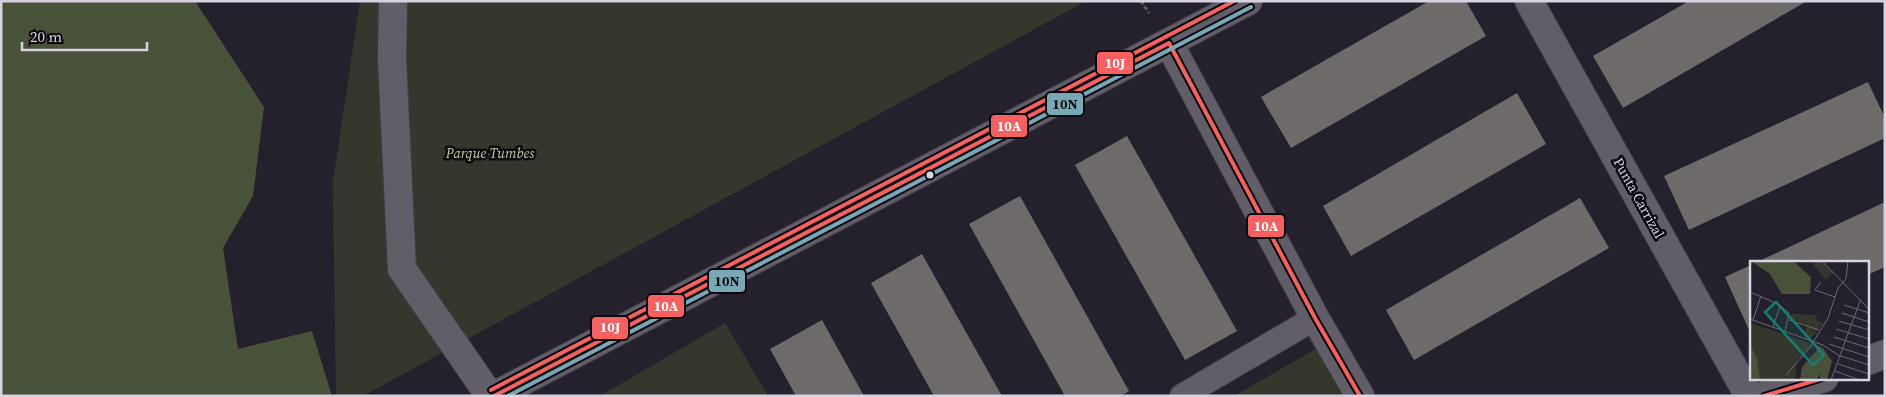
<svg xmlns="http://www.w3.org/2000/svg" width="1886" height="397" viewBox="0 0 1886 397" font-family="'Source Serif 4',serif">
	<rect width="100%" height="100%" fill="#25212c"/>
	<g fill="#34382c">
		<polygon points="360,1 1086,1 363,396 336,396 333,182"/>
		<polygon points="725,323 768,396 600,396"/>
		<polygon points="1321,346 1350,396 1234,396"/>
	</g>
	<polygon fill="#48513a" points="1,1 195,1 264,107 253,196 223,248 238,349 312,331 332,396 1,396"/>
	<g fill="#6e6a6a">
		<polygon points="1429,1 1466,1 1486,36 1291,148 1261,97"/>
		<polygon points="1689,1 1807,1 1623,108 1593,56"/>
		<polygon points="1868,82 1885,118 1885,138 1689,230 1664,176"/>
		<polygon points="1517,93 1546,144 1351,256 1323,206"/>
		<polygon points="1127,136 1237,331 1185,360 1075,165"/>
		<polygon points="1020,196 1129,391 1121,396 1065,396 969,224"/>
		<polygon points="1580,198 1609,248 1414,360 1386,310"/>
		<polygon points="1885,202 1885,267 1867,275 1867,262 1757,262"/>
		<polygon points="922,254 1002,396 934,396 871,283"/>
		<polygon points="1751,265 1751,329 1749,330 1725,277"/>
		<polygon points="822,320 864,396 796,396 770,349"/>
	</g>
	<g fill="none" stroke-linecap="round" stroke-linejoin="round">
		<g stroke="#423f48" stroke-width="26">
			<polyline id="service" points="1182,396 1315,318"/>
		</g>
		<g stroke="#423f48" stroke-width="30">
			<g id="minor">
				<polyline points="393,1 392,58 402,269 490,396"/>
				<polyline points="1529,1 1749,396"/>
				<polyline points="1169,43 1315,318 1360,396"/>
				<polyline points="1867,361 1885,354"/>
				<polyline points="494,396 1248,1"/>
				<polyline points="1763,396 1824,378"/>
			</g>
		</g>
		<polyline stroke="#5c5a61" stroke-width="3" stroke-dasharray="4 2.5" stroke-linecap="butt" points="1141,1 1149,13"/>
		<use href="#service" stroke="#615e68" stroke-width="24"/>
		<use href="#minor" stroke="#615e68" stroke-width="28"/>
		<g stroke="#0c0911" stroke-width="8">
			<g id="bus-1">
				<polyline points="494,396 1169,43 1315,318 1360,396"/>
				<polyline points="1764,396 1823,378"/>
			</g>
		</g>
		<g stroke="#0c0911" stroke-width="8">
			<polyline id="bus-2" points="508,396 1251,7"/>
		</g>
		<g stroke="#0c0911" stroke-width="8">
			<polyline id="bus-3" points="491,390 1234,1"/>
		</g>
		<use href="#bus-1" stroke="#f66060" stroke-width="4"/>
		<use href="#bus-2" stroke="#79a8b5" stroke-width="4"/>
		<use href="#bus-3" stroke="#f66060" stroke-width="4"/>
	</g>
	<circle fill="#d6d2df" stroke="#0c0911" stroke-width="2" cx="930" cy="175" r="4.5"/>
	<g text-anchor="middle" stroke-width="5" stroke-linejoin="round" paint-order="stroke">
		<g font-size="14" font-style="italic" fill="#bace99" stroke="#0c0911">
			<text x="490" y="158">Parque Tumbes</text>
		</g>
		<g font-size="14" fill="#d6d2df" stroke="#0c0911">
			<text transform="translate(1639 198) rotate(61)" y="5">Punta Carrizal</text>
		</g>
	</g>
	<g transform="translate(1750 261)">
		<rect width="119" height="119" fill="#25212c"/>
		<path d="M66,0L74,2L83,12L76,19L63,3ZM41,53L66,54L67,60L73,62L61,78L54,75L57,64L39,58ZM0,62L66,84L47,98L45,119H0Z" fill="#34382c"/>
		<path d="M1,0H43L61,16L60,33H32L20,13ZM0,83L7,98L10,119H0ZM66,84L73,87L82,100L77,119H70V113L66,119H50L52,106L67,89Z" fill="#48513a"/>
		<path fill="none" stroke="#6c6874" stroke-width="1" d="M72,0L119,48M71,21L65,29L85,36M0,31L28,43L39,52L35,70M94,44L119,52M92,52L119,61M0,58L73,84L91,96M3,59L11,35M39,59L69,69M89,60L119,69M23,66L30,45M86,68L119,78M84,76L119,87M79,83L119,96M91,95L119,104M88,103L119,113M85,110L110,119M36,114L60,86L78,57L88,27L96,18L98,0M81,119L110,40"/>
		<path fill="#197b74" fill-opacity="0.15" stroke="#197b74" stroke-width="2.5" d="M26,41L74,94L63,104L15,51Z"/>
		<rect width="119" height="119" fill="none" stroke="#d6d2df" stroke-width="2.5"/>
	</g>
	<g stroke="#0c0911" stroke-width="2">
		<rect x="1096" y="51" width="38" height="24" rx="5" fill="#f66060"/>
		<rect x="1046" y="92" width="38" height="24" rx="5" fill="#79a8b5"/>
		<rect x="990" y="114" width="38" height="24" rx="5" fill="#f66060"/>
		<rect x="1247" y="214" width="38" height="24" rx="5" fill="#f66060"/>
		<rect x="708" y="269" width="38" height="24" rx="5" fill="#79a8b5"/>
		<rect x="647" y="294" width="38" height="24" rx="5" fill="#f66060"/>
		<rect x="591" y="316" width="38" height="24" rx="5" fill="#f66060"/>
	</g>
	<g font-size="14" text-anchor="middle" font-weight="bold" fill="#fff">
		<text x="1115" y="68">10J</text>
		<text x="1009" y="131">10A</text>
		<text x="1266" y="231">10A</text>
		<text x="666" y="311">10A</text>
		<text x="610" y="332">10J</text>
	</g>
	<g font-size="14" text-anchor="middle" font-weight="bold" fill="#111">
		<text x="1065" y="109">10N</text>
		<text x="727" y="286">10N</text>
	</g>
	<rect width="1886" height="397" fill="none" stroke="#d6d2df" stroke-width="5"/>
	<path d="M22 42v8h125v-8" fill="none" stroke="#d6d2df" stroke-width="2.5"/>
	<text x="30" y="42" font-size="15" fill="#d6d2df" stroke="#0c0911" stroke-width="4" paint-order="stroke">20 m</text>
</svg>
